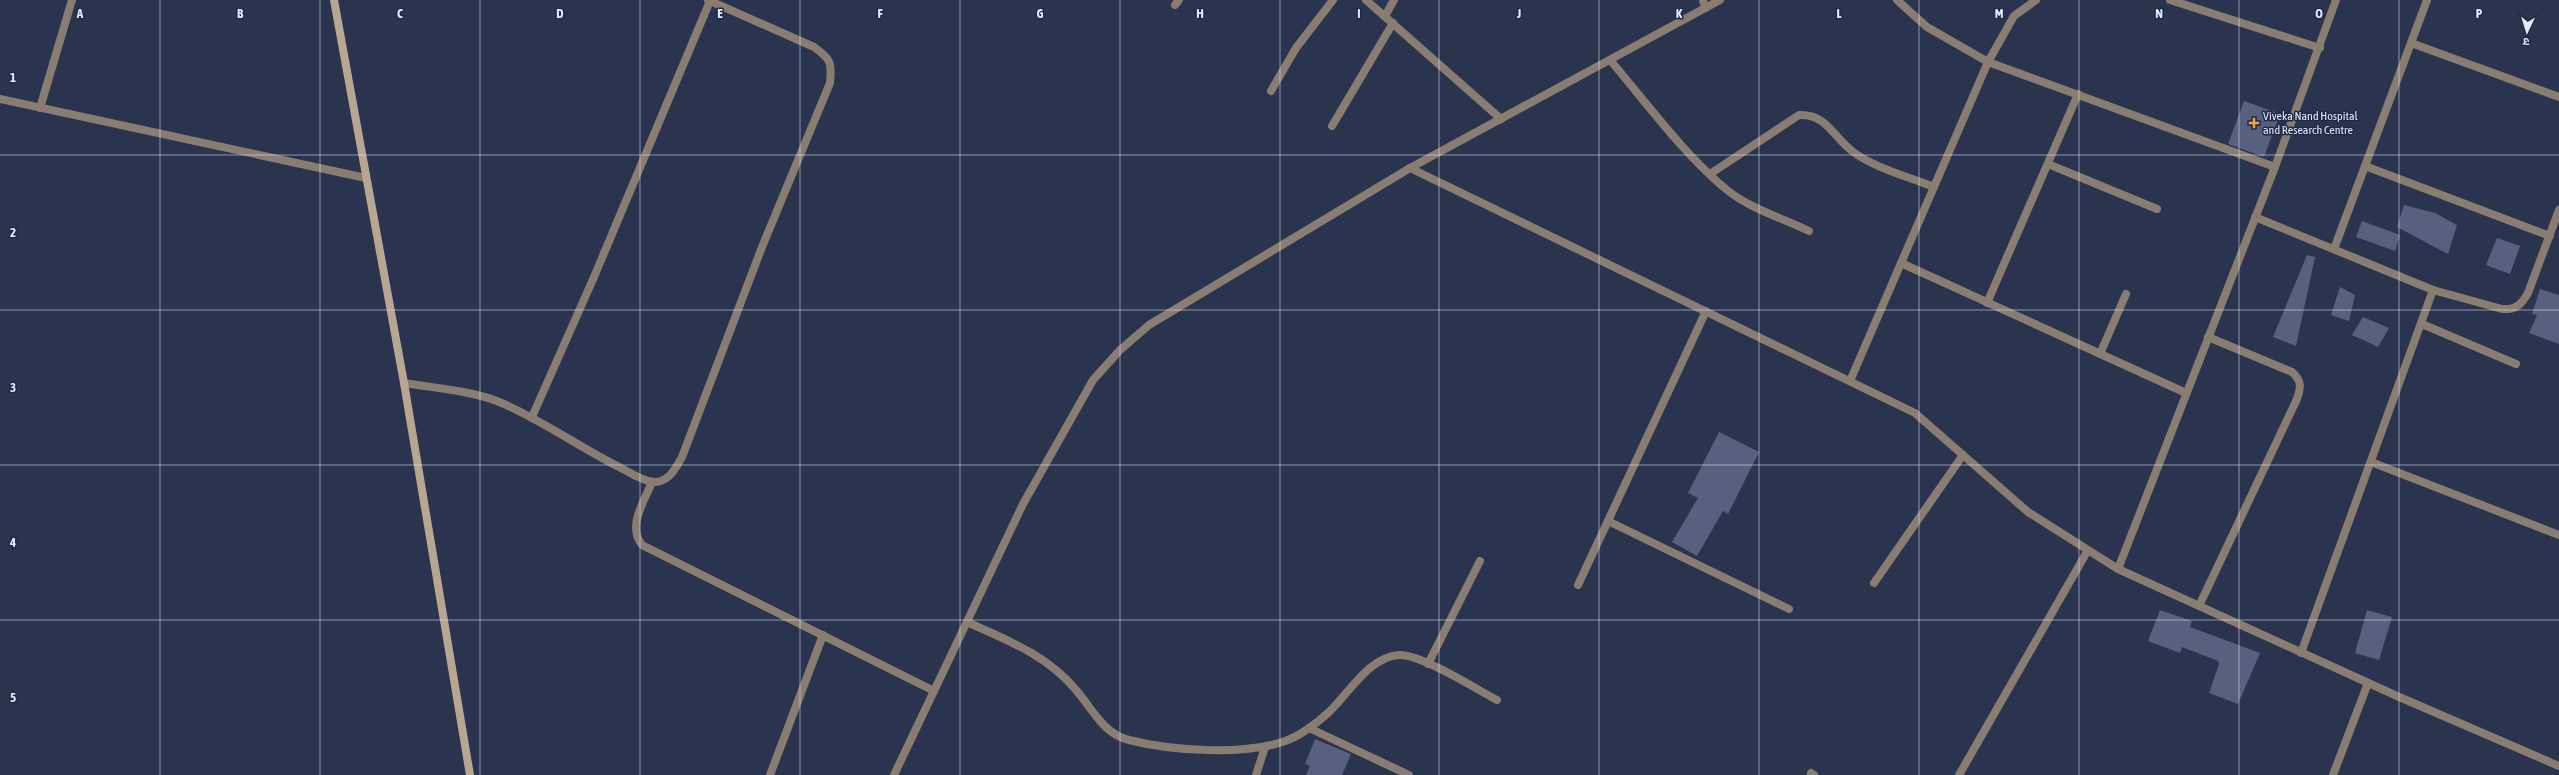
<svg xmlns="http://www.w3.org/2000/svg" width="2559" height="775" viewBox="0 0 2559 775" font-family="'Asap Condensed','Noto Sans Devanagari',sans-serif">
	<rect width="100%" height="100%" fill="#2b344f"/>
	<g fill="#57617f">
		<polygon points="2244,101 2280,114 2264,157 2228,144"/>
		<polygon points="2404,205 2435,213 2457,225 2448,254 2397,227"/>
		<polygon points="2362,221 2400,235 2395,251 2356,237"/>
		<polygon points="2497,238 2520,246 2510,274 2486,265"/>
		<polygon points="2307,255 2315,257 2296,346 2273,337"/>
		<polygon points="2340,287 2355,295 2349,321 2331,315"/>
		<polygon points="2540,289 2559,295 2559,344 2529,333 2537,315 2532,314"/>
		<polygon points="2363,317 2389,328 2378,347 2352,335"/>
		<polygon points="1719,432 1759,452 1728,514 1723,511 1697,556 1672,542 1698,498 1688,493"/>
		<polygon points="2160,610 2192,621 2190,627 2260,653 2238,704 2209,693 2219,664 2218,661 2182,647 2180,653 2148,641"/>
		<polygon points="2367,610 2392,617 2379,660 2355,653"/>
		<polygon points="1315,739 1351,754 1342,775 1306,775 1310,766 1305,764"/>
	</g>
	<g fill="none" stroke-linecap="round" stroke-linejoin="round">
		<g stroke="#897d72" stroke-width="8">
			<polyline points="1366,0 1501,119"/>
			<polyline points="1703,0 1705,8"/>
			<polyline points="1897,0 1927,27 1988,62 2275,167"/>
			<polyline points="2170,0 2320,48"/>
			<polyline points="1175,5 1179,0"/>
			<polyline points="1385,16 1394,0"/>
			<polyline points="2411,43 2559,97"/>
			<path d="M1610,60C1645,101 1686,157 1727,190C1749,208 1782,218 1809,231"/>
			<polyline points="1271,91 1296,48 1333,0"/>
			<polyline points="0,99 366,178"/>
			<polyline points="40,108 72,0"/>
			<polyline points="1332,126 1393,23"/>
			<polyline points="2048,164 2157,209"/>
			<polyline points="2365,166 2550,236"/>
			<polyline points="1410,168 1915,413 2028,512 2118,569 2397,696 2559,766"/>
			<path d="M1710,174L1799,115C1827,114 1832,136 1852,151C1872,167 1909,177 1934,187"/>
			<path d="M2255,217L2433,290L2502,309C2516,310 2521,305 2528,293L2559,210"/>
			<polyline points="2334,249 2427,0"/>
			<polyline points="1901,263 2186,393"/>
			<polyline points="1987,303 2078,94"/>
			<polyline points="2422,324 2516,364"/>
			<polyline points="2100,354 2126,294"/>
			<polyline points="1850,381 1988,62 2014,16 2036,0"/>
			<path d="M404,383C434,388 468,390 497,401C541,419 580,448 623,469C632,474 643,481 654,482C669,482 675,469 682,457L762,247L830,83C832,63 831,59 814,47L708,0"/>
			<polyline points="532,417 594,277 710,1"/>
			<polyline points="2371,462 2559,535"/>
			<path d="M652,482C644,502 627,526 642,545L934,691"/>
			<polyline points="1608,521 1789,609"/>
			<polyline points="2118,569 2275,167 2336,0"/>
			<polyline points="1874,583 1963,455"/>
			<polyline points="1578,585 1706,311"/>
			<path d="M2199,606L2297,399C2301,387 2302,381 2292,372L2208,337"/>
			<path d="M967,622C1007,640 1047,655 1076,690C1092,708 1103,734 1129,740C1172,751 1246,756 1288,740C1303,734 1318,722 1329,712C1350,692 1369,657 1399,655C1421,654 1476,689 1497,700"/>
			<polyline points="2301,653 2433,290"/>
			<polyline points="1428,664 1480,561"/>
			<polyline points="1309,728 1409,775"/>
			<polyline points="1811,773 1814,775"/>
			<polyline points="770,775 823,635"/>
			<polyline points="1256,775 1265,747"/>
			<polyline points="1959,775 2088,550"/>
			<polyline points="2333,775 2368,683"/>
		</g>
		<polyline stroke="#897d72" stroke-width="8" points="894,775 1023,504 1093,380 1120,350 1149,325 1410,168 1720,0"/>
		<polyline stroke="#b8a693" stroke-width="8" points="334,0 404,383 470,775"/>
	</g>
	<path fill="none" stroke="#e3eafb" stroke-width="1" stroke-opacity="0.55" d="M160,0V775M320,0V775M480,0V775M640,0V775M800,0V775M960,0V775M1120,0V775M1280,0V775M1439,0V775M1599,0V775M1759,0V775M1919,0V775M2079,0V775M2239,0V775M2399,0V775M0,155H2559M0,310H2559M0,465H2559M0,620H2559"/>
	<path fill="#f2a542" stroke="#212a44" stroke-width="1.5" d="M2252 117h4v4h4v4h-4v4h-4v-4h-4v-4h4z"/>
	<g text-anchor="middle" stroke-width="3" stroke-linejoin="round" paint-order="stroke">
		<g font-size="12" fill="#e3eafb" stroke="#212a44" text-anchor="start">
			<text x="2263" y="120">Viveka Nand Hospital<tspan x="2263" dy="14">and Research Centre</tspan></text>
		</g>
	</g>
	<g font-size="13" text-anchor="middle" font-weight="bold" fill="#e3eafb" stroke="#212a44" stroke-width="3" stroke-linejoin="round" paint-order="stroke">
		<text x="80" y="18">A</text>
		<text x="240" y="18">B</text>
		<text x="400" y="18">C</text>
		<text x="560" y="18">D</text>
		<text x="720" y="18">E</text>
		<text x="880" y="18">F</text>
		<text x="1040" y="18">G</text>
		<text x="1200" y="18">H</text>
		<text x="1359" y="18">I</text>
		<text x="1519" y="18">J</text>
		<text x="1679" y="18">K</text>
		<text x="1839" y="18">L</text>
		<text x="1999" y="18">M</text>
		<text x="2159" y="18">N</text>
		<text x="2319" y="18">O</text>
		<text x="2479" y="18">P</text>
		<text x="13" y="82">1</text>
		<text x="13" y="237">2</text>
		<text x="13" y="392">3</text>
		<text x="13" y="547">4</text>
		<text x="13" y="702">5</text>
	</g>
	<g transform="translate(2527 32) rotate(184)" stroke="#212a44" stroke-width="3" paint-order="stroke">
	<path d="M0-3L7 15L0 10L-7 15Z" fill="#e3eafb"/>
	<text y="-6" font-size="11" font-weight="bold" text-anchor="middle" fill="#e3eafb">उ</text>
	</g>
</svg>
